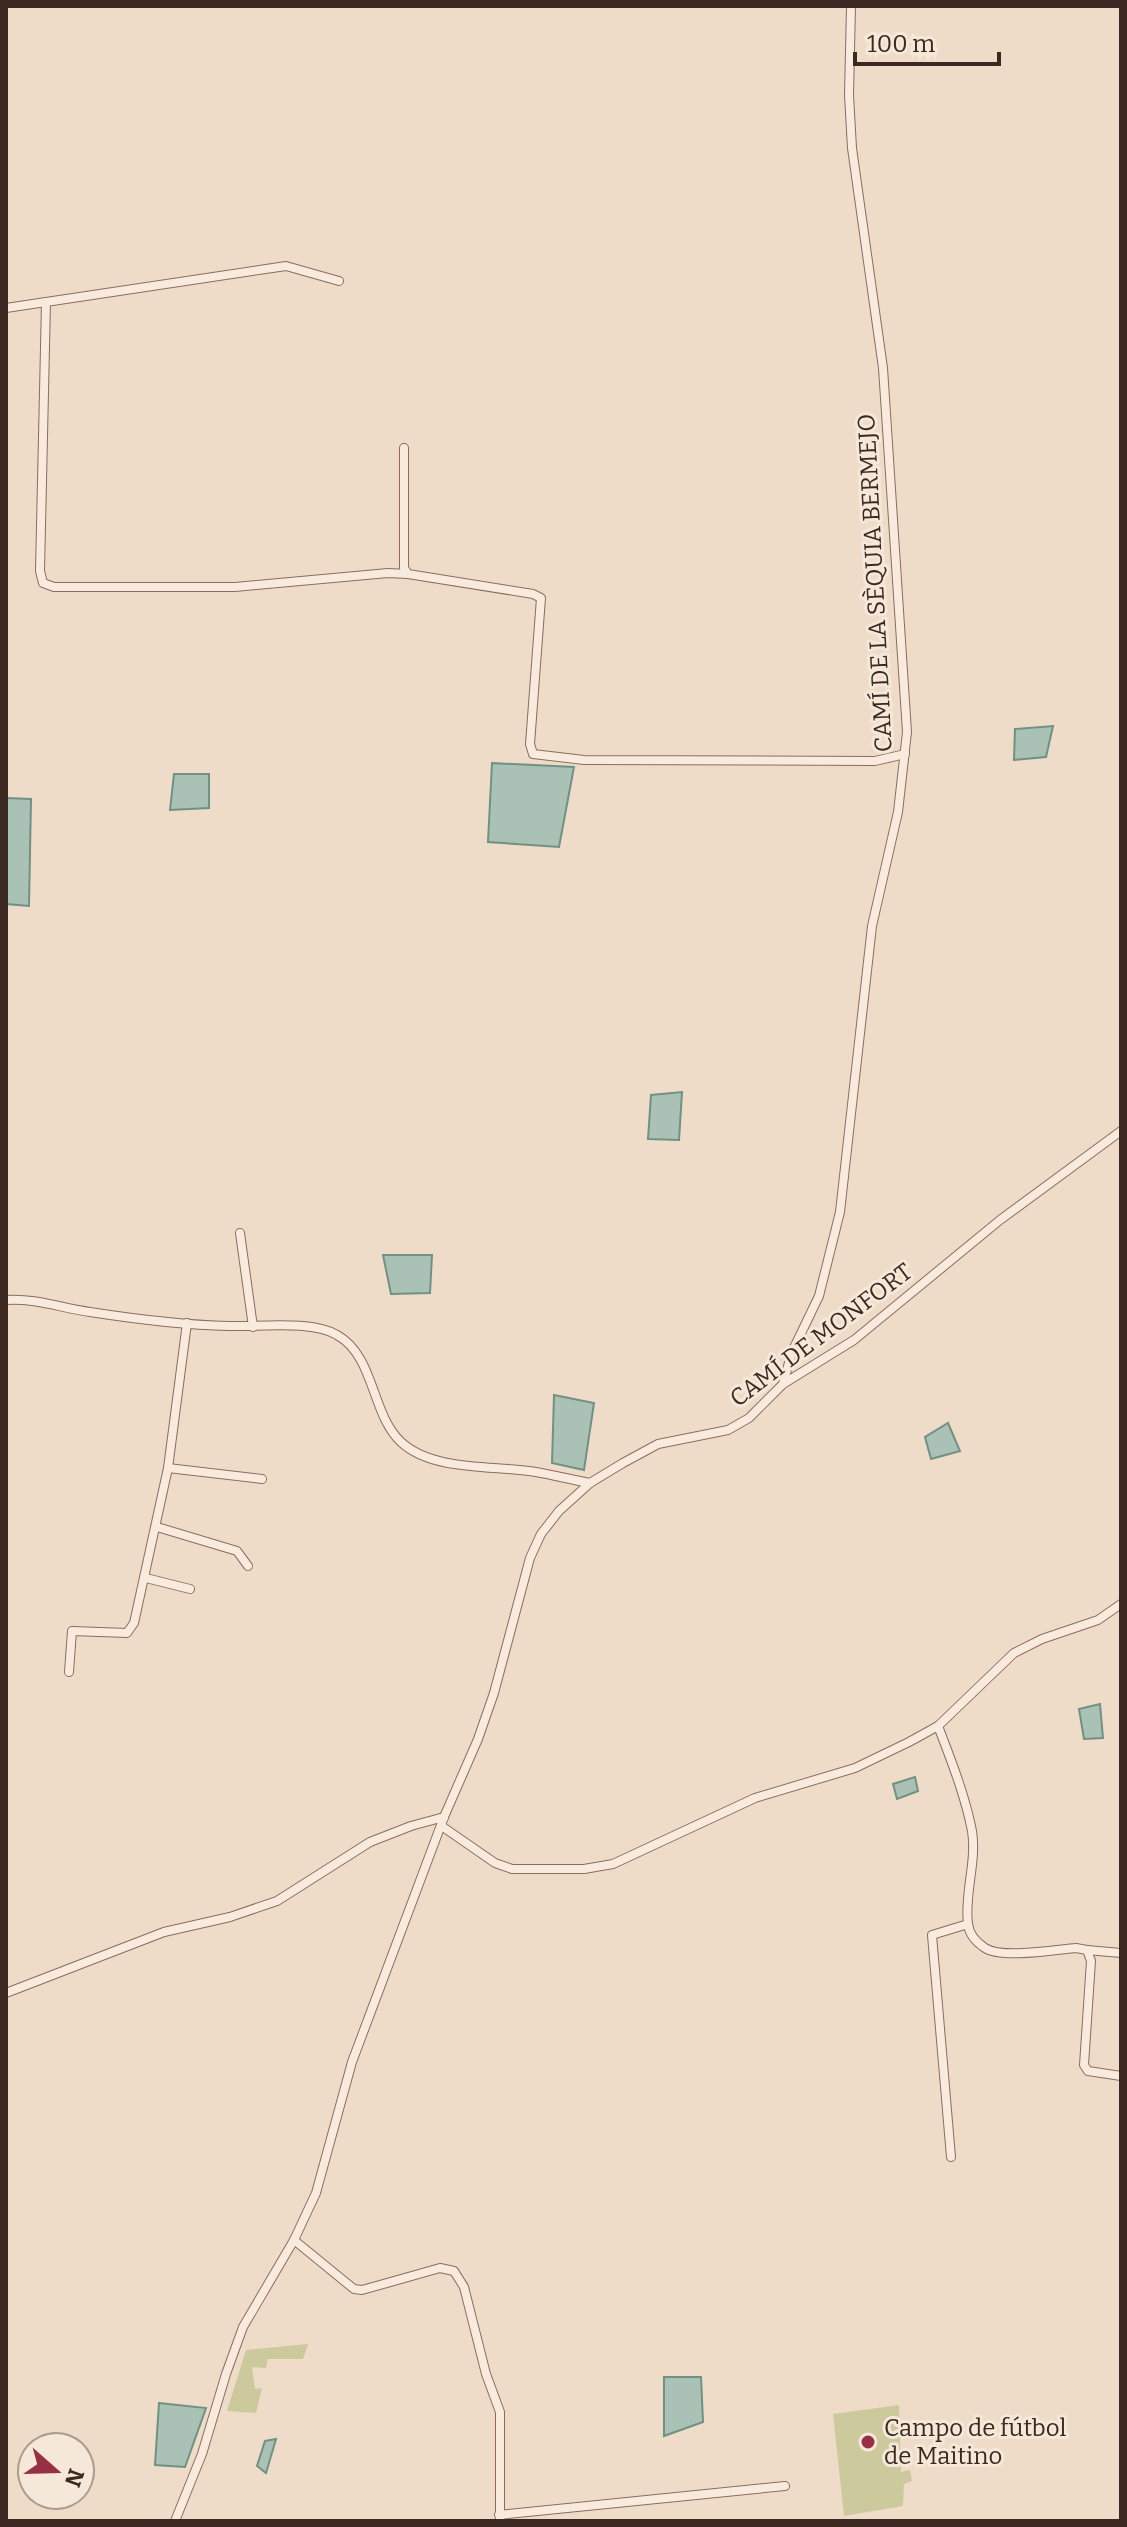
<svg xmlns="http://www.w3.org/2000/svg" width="1127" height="2527" viewBox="0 0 1127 2527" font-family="Bitter,serif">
	<rect width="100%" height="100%" fill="#eedcc9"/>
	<g fill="#ccc99d">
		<polygon points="308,2344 303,2359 268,2359 266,2368 252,2367 255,2389 262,2388 256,2413 227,2411 246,2350"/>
		<polygon points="899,2405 901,2472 910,2470 912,2481 904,2484 903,2506 844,2516 833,2414"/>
	</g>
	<g fill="#aac2b6" stroke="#709183" stroke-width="2">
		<polygon points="1053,726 1046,757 1014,760 1015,729"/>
		<polygon points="492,763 574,767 559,847 488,842"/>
		<polygon points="174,774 209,774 209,808 170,810"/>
		<polygon points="6,798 31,799 29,906 6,904"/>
		<polygon points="682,1092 679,1140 648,1139 651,1095"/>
		<polygon points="383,1255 432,1255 430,1293 391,1294"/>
		<polygon points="554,1395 594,1403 584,1470 552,1463"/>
		<polygon points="948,1423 960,1451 931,1459 925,1437"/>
		<polygon points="1100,1704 1103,1738 1084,1739 1079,1709"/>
		<polygon points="915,1777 918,1791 897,1799 893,1784"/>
		<polygon points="664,2377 701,2377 703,2422 664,2436"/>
		<polygon points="159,2403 206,2408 185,2467 155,2465"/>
		<polygon points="276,2439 266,2473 257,2466 265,2441"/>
	</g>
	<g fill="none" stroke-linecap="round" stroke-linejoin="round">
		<g stroke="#8a6d5e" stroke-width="10">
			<g id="street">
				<polyline points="46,302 40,571 43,583 54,587 235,587 388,573 408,574"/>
				<polyline points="6,308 286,266 339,281"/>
				<polyline points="404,448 404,568 408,574 533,594 541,598 530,744 533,754 584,760 875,761 905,754"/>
				<polyline points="240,1233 253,1327"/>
				<path d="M6,1300C36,1298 61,1308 90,1312C135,1319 183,1325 229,1326C259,1327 312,1320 337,1335C375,1356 371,1414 401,1442C433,1472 496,1465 536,1472C554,1475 572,1480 590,1483"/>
				<polyline points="783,1384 792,1352 819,1296 840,1212 872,926 898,812 907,732 883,368 852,148 849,95 851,6"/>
				<polyline points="168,1468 262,1479"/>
				<polyline points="157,1527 237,1551 248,1566"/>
				<polyline points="146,1578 190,1589"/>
				<polyline points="69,1672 72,1631 127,1633 134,1623 168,1468 187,1323"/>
				<path d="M938,1726C951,1760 965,1795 972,1831C977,1862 964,1894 968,1924C969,1934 976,1942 985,1948C1002,1959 1054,1950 1076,1948L1087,1950L1091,1961L1084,2065L1088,2071L1121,2076"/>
				<polyline points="443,1827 495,1863 512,1869 584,1869 613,1864 755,1798 855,1768 909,1742 938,1726 1014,1653 1042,1639 1098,1620 1121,1604"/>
				<polyline points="1087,1950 1121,1953"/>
				<polyline points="6,1993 164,1932 230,1917 277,1901 370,1842 411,1826 444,1817"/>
				<polyline points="951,2157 932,1935 968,1924"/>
				<polyline points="294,2240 354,2289 362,2290 440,2268 454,2271 464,2287 486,2374 500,2412 500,2521"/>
				<polyline points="499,2515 785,2486"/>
				<polyline points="175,2521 202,2454 226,2374 243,2327 294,2240 316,2193 352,2062 444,1817 478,1739 494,1693 530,1558 541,1534 559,1511 590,1483 623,1463 658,1444 728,1430 749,1418 783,1384 854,1340 1000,1220 1121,1131"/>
			</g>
		</g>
		<use href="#street" stroke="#f8ebdd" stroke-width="8"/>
	</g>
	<circle fill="#973044" stroke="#f5e8d9" stroke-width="3" cx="868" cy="2442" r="8"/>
	<g text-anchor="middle" stroke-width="6" stroke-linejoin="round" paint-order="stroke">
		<g font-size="24" fill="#3b2921" stroke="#f5e8d9">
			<text transform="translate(875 583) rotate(-93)" y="8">CAMÍ DE LA SÈQUIA BERMEJO</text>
			<text transform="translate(821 1335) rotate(-37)" y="8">CAMÍ DE MONFORT</text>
		</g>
		<g font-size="24" fill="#3b2921" stroke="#f5e8d9" text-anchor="start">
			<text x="884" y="2436">Campo de fútbol<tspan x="884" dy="28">de Maitino</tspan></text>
		</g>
	</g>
	<rect width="1127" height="2527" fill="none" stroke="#3b2921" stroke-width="16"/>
	<g transform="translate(56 2471) rotate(110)"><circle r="38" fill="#f5e8d9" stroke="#ab9c8f" stroke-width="2"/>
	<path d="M0-6L14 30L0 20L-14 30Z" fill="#973044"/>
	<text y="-12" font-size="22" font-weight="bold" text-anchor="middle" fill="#3b2921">N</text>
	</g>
	<path d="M855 52v12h144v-12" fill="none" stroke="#3b2921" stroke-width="4"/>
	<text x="867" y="52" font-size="24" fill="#3b2921" stroke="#f5e8d9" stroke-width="6" paint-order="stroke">100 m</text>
</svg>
